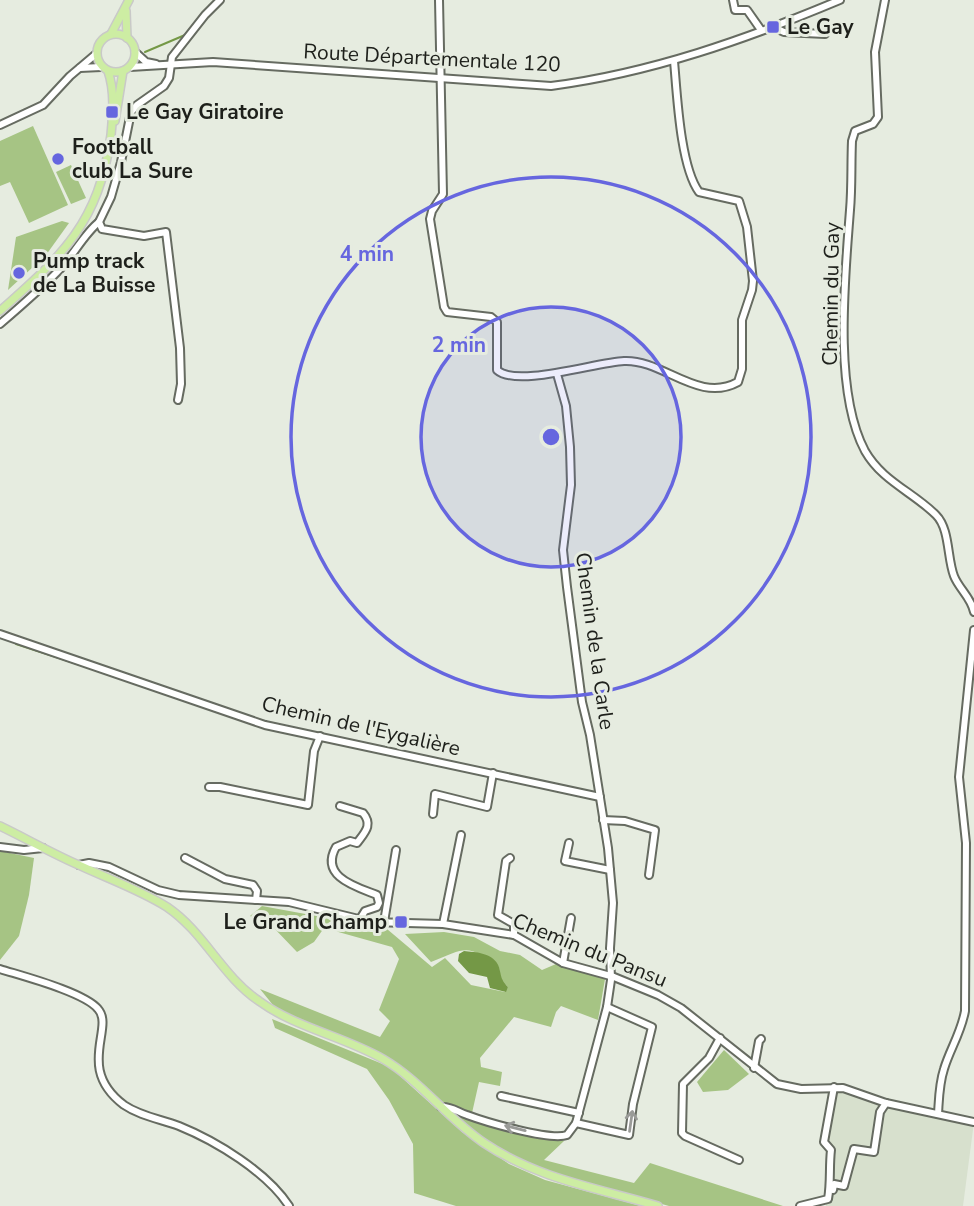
<svg xmlns="http://www.w3.org/2000/svg" width="974" height="1206" viewBox="0 0 974 1206" font-family="'Nunito Sans',sans-serif">
	<rect width="100%" height="100%" fill="#e6ece0"/>
	<polygon fill="#d7e0cd" points="835,1090 974,1122 963,1206 826,1206 827,1141"/>
	<g fill="#a6c484">
		<polygon points="33,126 68,205 29,223 10,182 0,186 0,141"/>
		<polygon points="71,165 86,198 71,204 56,172"/>
		<polygon points="62,221 69,223 46,255 8,290 16,237"/>
		<polygon points="0,851 34,858 29,895 19,936 0,960"/>
		<path d="M262,906L387,929L432,967L445,958L471,985L505,992L508,987L500,978L499,967C467,943 466,948 431,962L405,934L444,932L474,937L500,951L520,955L542,970L556,964L605,979L598,1020L561,1006L556,1012L551,1027L514,1017L480,1058L481,1067L502,1072L500,1086L479,1082L472,1113L564,1141L544,1160L634,1183L650,1163L783,1206H669L539,1170L509,1156L483,1139L454,1116L410,1073L374,1050L277,1010L260,989L380,1037L390,1021L379,1010L399,959L392,947L324,928L314,942L297,952L272,926L250,916Z"/>
		<polygon points="272,1019 390,1067 462,1132 509,1164 545,1180 641,1206 456,1206 414,1193 413,1144 389,1100 367,1069 275,1028"/>
		<polygon points="724,1050 749,1074 728,1090 703,1092 697,1082"/>
	</g>
	<path fill="#749846" d="M464,951C476,952 494,953 499,967C502,978 500,978 508,987L506,992L490,988L487,977L469,973L458,961L459,954Z"/>
	<g fill="none" stroke-linecap="round" stroke-linejoin="round">
		<g stroke="#749846" stroke-width="2">
			<polyline points="209,6 215,0"/>
			<polyline points="145,52 185,35 190,29"/>
			<polyline points="16,644 120,678"/>
		</g>
		<g stroke="#666b61" stroke-width="10">
			<g id="minor">
				<path d="M439,0L443,194L432,211L430,219L444,307L447,312L491,317L497,322V370C516,388 597,362 624,361C663,359 698,404 738,382L742,369V320L752,290L753,281L747,227L739,201L699,192C680,166 677,93 674,61"/>
				<polyline points="733,0 735,10 747,10 761,30"/>
				<path d="M885,0L875,52L878,117L873,124L855,131L852,141C851,164 852,187 850,210C845,277 833,391 865,451C882,481 913,492 936,515C950,529 947,558 954,576C959,589 971,597 974,612"/>
				<polyline points="773,27 784,32 825,34"/>
				<polyline points="135,52 146,62 156,64"/>
				<path d="M130,67L213,62L551,86C651,73 747,39 840,0"/>
				<polyline points="80,68 101,67"/>
				<polyline points="0,125 43,105 70,76 96,54"/>
				<path d="M0,324C21,306 42,288 61,268C74,254 85,233 99,222"/>
				<polyline points="178,400 181,384 180,348 166,232 144,236 102,229 99,222 111,197 121,162 131,112 137,105 164,86 169,78 172,57 205,15 220,0"/>
				<polyline points="0,634 265,725 600,797"/>
				<polyline points="209,787 220,787 308,805 314,751 320,736"/>
				<path d="M340,806L363,813C373,825 365,832 357,843L350,841L336,847C319,877 357,887 377,895L379,903L377,907L365,911L360,919"/>
				<polyline points="433,814 435,794 487,807 493,773"/>
				<polyline points="603,820 625,821 655,830 649,875"/>
				<polyline points="569,843 565,861 610,870"/>
				<polyline points="0,847 24,850 43,848"/>
				<polyline points="185,858 225,879 253,885 257,891 256,900"/>
				<polyline points="510,858 506,861 498,915 514,924 514,935"/>
				<polyline points="79,865 89,863 109,867 158,890 179,895 289,902 371,922 443,924 514,935 563,963 614,977 658,995 681,1008 777,1084 801,1089 843,1088 886,1103 974,1122"/>
				<polyline points="384,922 396,850"/>
				<polyline points="443,924 461,835"/>
				<polyline points="563,963 571,918"/>
				<path d="M0,969C22,976 84,992 98,1009C115,1028 75,1068 124,1105C140,1116 160,1119 179,1126C216,1141 267,1172 289,1206"/>
				<polyline points="720,1038 709,1058 683,1084 682,1133 685,1136 739,1160"/>
				<polyline points="754,1068 759,1041 761,1039"/>
				<polyline points="501,1096 579,1113"/>
				<path d="M441,1107C452,1106 457,1112 467,1115C486,1122 550,1141 567,1135L576,1123L607,1007L611,980L610,948L613,903L608,848L590,735L582,702L567,587L563,550L571,485L570,447L566,406L557,374"/>
				<path d="M938,1114C939,1099 939,1084 944,1069C950,1049 961,1033 965,1011L966,843L959,777L974,630"/>
				<polyline points="576,1123 629,1135 633,1104 652,1027 607,1007"/>
				<polyline points="833,1190 834,1184 844,1186 854,1149 874,1152 880,1112 886,1103"/>
				<path d="M800,1206L828,1199C831,1183 829,1167 831,1150L824,1142L834,1087"/>
			</g>
		</g>
		<g stroke="#c9c9c8" stroke-width="10">
			<g id="major">
				<polyline points="126,11 127,38"/>
				<circle cx="116" cy="53" r="19"/>
				<polyline points="111,34 129,0"/>
				<polyline points="115,121 123,71"/>
				<path d="M0,311C63,255 99,223 111,135C113,114 115,92 108,71"/>
				<path d="M0,826C27,839 53,854 81,866C109,879 140,890 167,907C204,932 222,976 259,1001C296,1028 343,1036 383,1059C421,1081 448,1119 484,1143C538,1179 597,1188 658,1206"/>
			</g>
		</g>
		<use href="#minor" stroke="#fff" stroke-width="6"/>
		<use href="#major" stroke="#cdeda3" stroke-width="7"/>
	</g>
	<defs><path id="oneway-shaft" d="M-6 0H5M1.5-3L5.5 0L1.5 3" fill="none" stroke-width="1.6" stroke-linecap="round" stroke-linejoin="round" transform="scale(1.75)"/></defs>
	<g stroke="#9a9b98">
		<use href="#oneway-shaft" transform="translate(631 1121) rotate(-82)"/>
		<use href="#oneway-shaft" transform="translate(515 1128) rotate(-166)"/>
	</g>
	<circle cx="551" cy="437" r="130" fill="#6666df" fill-opacity=".12"/>
	<g fill="none" stroke="#6666df" stroke-width="3.5">
		<circle cx="551" cy="437" r="130"/>
		<circle cx="551" cy="437" r="260"/>
	</g>
	<g fill="#6666df" stroke="#e6ece0" stroke-width="2.5">
		<rect x="766" y="20" width="14" height="14" rx="3.5"/>
		<rect x="105" y="105" width="14" height="14" rx="3.5"/>
		<circle cx="58" cy="159" r="7"/>
		<circle cx="19" cy="273" r="7"/>
		<rect x="394" y="915" width="14" height="14" rx="3.5"/>
	</g>
	<g text-anchor="middle" stroke-width="6" stroke-linejoin="round" paint-order="stroke">
		<g font-size="21" font-weight="bold" fill="#1e201b" stroke="#e6ece0" text-anchor="start">
			<text x="787" y="34">Le Gay</text>
			<text x="126" y="119">Le Gay Giratoire</text>
			<text x="72" y="154">Football<tspan x="72" dy="24">club La Sure</tspan></text>
			<text x="33" y="268">Pump track<tspan x="33" dy="24">de La Buisse</tspan></text>
			<text x="387" y="929" text-anchor="end">Le Grand Champ</text>
		</g>
		<g font-size="21" fill="#1e201b" stroke="#e6ece0">
			<text transform="translate(432 58) rotate(3)" y="7">Route Départementale 120</text>
			<text transform="translate(831 294) rotate(-89)" y="7">Chemin du Gay</text>
			<text transform="translate(595 641) rotate(82)" y="7">Chemin de la Carle</text>
			<text transform="translate(361 726) rotate(13)" y="7">Chemin de l'Eygalière</text>
			<text transform="translate(590 950) rotate(22)" y="7">Chemin du Pansu</text>
		</g>
	</g>
	<circle cx="551" cy="437" r="10" fill="#6666df" stroke="#e6ece0" stroke-width="3.5"/>
	<g font-size="21" text-anchor="middle" font-weight="bold" fill="#6666df" stroke="#e6ece0" stroke-width="6" stroke-linejoin="round" paint-order="stroke">
		<text x="367" y="261">4 min</text>
		<text x="459" y="352">2 min</text>
	</g>
</svg>
